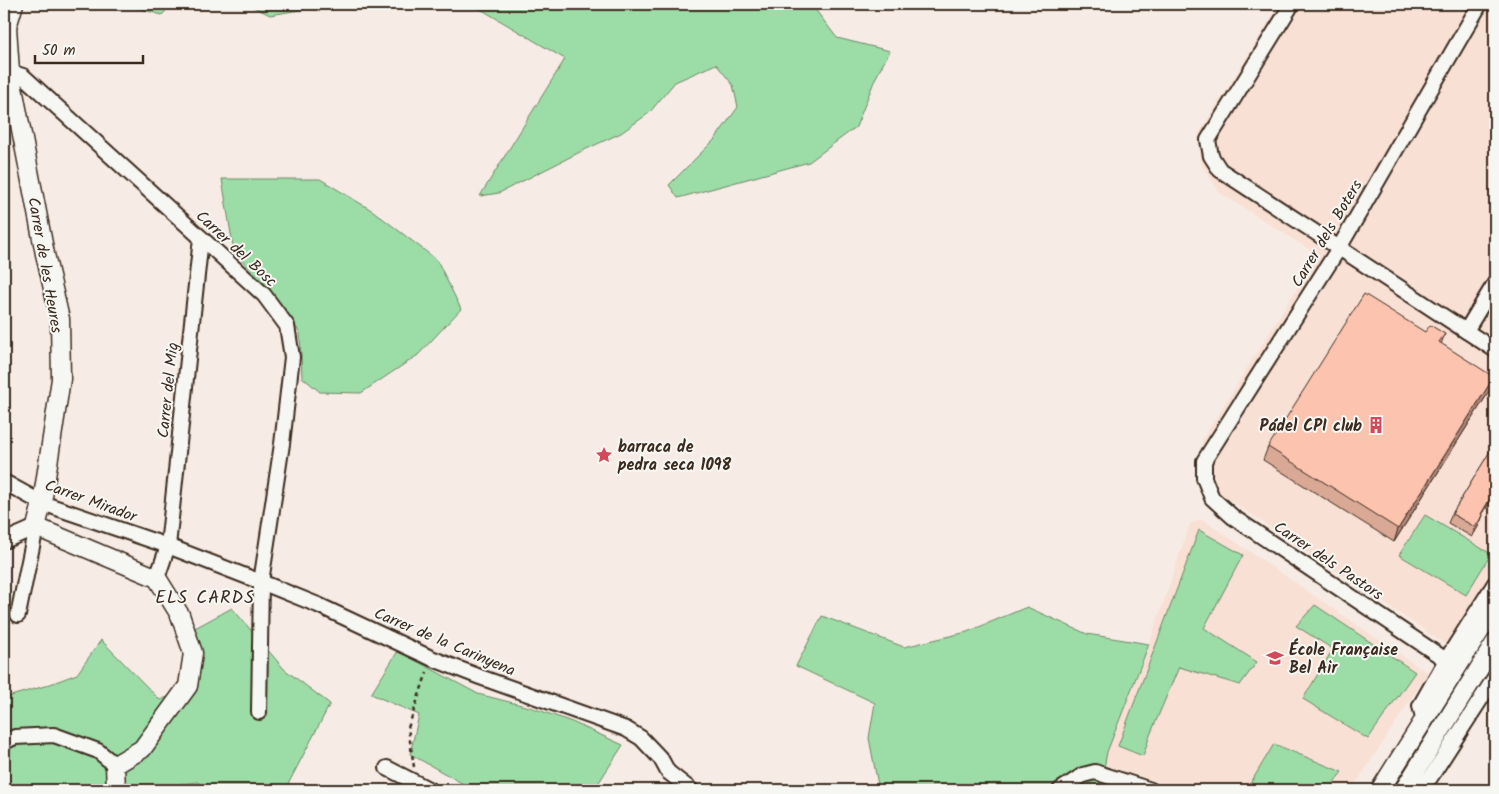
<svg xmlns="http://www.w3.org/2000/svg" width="1499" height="794" viewBox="0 0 1499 794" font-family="Kalam,sans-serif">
	<rect width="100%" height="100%" fill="#f7ece5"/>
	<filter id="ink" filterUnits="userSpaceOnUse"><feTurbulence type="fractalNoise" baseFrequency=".02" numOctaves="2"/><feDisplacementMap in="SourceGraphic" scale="10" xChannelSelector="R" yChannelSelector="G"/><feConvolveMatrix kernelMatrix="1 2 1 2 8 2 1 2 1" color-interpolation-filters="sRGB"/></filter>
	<g filter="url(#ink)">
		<g fill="#f8e0d5">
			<polygon points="1280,4 1495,4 1495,577 1451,648 1198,479 1202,440 1318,255 1220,193 1202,166 1198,135"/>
			<polygon points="1202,519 1428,673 1352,790 1182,790 1105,765 1107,752 1149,644 1190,524"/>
		</g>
		<g fill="#9cdda7" stroke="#6c8462">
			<polygon points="129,4 172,4 162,15 129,6"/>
			<polygon points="247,4 322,4 318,7 270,15"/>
			<polygon points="472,4 811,4 837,38 890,51 875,79 856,127 809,162 678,198 669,185 715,139 738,107 733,85 716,64 675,82 649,113 621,133 580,152 499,193 480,196 565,59"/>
			<polygon points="222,179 320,179 373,211 437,260 461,309 418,355 361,393 320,392 302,377 300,333 269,289 234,252"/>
			<polygon points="1425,515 1491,554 1466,595 1399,555"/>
			<polygon points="1199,530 1243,555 1204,628 1257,662 1240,685 1179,667 1150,735 1143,756 1118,746"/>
			<polygon points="1315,605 1415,672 1368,739 1303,699 1333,649 1296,626"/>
			<polygon points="1027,607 1087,634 1149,644 1107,752 1100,790 879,790 869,738 875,703 796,666 822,616 904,647 967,632"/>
			<polygon points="232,608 284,669 330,704 285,790 211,790 197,782 134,790 4,790 4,698 45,686 77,674 101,640 160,700 195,686 195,628"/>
			<polygon points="398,651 478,694 533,708 572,722 623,745 594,790 474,790 410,754 419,715 371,694"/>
			<polygon points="1274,744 1342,772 1328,790 1265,790 1250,784"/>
		</g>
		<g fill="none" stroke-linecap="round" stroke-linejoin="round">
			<g stroke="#3b2a1e" stroke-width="18">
				<g id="minor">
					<polyline points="1292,4 1208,140 1211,156 1220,170 1495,350"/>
					<polyline points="10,72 23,76 264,295 287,326 292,357 282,444 261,582 259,712"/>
					<polyline points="1466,331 1495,283"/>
					<polyline points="4,482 42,503 168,546 261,582 318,605 431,658 480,677 626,729 641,738 661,759 668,772 691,790"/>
					<polyline points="4,541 36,527"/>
					<polyline points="157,578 168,546 201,238"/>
					<polyline points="18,615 36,527"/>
					<polyline points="1446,660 1233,517 1212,498 1204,478 1204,461 1339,248 1480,4"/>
					<polyline points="1424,721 1420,706 1446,660 1495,583"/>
					<polyline points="4,742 15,737 54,735 98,751 115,765"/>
					<polyline points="387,768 430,790"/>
					<polyline points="1404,789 1430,778 1495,677"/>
					<polyline points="1060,790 1083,775 1095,772 1151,790"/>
				</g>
			</g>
			<g stroke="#3b2a1e" stroke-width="21">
				<g id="tertiary">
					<polyline points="14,4 7,27 10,72 45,254 60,319 61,379 42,503 36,527 157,578 180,615 193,653 188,686 142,749 115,765 116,790"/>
					<polyline points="1380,790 1495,607"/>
					<polyline points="1404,790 1495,643"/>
				</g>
			</g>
			<polyline stroke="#3b2a1e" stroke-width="2.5" stroke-dasharray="4 4" stroke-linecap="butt" points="414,767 408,728 427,672"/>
			<use href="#minor" stroke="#f6f6f2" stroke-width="14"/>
			<use href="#tertiary" stroke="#f6f6f2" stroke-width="18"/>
		</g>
		<g fill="#d9a996" stroke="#3b2a1e">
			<polygon points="1445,334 1441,344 1490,390 1394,542 1263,460 1268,447"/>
			<polygon points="1495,439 1495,494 1482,515 1483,515 1479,525 1472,537 1448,523 1452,514 1494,445 1493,444"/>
		</g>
		<g fill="#b0897a" stroke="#3b2a1e">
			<polygon points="1494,377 1490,390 1394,542 1398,529"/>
			<polygon points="1495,490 1495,494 1477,523 1481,514"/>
			<polygon points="1483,515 1479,525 1472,537 1475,527"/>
		</g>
		<g fill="#fcc4af" stroke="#3b2a1e">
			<polygon points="1364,294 1425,332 1430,325 1445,334 1439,342 1494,377 1398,529 1268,447"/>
			<polygon points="1495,443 1495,490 1481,514 1483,515 1475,527 1452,514"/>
		</g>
	</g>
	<defs>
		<g id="building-bare" transform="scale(1.35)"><path d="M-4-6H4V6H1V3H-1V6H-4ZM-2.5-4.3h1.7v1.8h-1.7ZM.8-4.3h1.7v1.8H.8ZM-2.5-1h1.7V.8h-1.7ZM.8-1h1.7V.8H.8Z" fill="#d1495b" stroke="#f6f6f2" stroke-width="2.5" paint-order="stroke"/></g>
		<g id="sight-bare" transform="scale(1.35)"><path d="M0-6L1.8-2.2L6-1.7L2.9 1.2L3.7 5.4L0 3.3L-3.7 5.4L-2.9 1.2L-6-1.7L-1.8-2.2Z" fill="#d1495b" stroke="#f6f6f2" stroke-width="2.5" paint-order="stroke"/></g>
		<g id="school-bare" transform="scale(1.35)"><path d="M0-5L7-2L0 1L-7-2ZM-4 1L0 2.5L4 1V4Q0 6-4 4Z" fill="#d1495b" stroke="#f6f6f2" stroke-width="2.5" paint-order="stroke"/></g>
	</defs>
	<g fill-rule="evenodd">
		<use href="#building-bare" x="1376" y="425"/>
		<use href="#sight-bare" x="604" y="455"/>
		<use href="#school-bare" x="1275" y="658"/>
	</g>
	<g text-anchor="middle" stroke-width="4" stroke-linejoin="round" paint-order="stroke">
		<g font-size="16" fill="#3b2a1e" stroke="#f6f6f2">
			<text transform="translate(1326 233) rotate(-59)" y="6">Carrer dels Boters</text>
			<text transform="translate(237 248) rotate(43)" y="6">Carrer del Bosc</text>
			<text transform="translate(46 265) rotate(80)" y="6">Carrer de les Heures</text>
			<text transform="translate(167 390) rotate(-84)" y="6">Carrer del Mig</text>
			<text transform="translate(91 500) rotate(20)" y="6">Carrer Mirador</text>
			<text transform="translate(1329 560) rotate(34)" y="6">Carrer dels Pastors</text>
			<text transform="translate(445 641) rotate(23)" y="6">Carrer de la Carinyena</text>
		</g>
		<g font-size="16" font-weight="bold" fill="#3b2a1e" stroke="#f6f6f2" text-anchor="start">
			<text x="1362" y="431" text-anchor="end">Pádel CPI club</text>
			<text x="618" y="452">barraca de<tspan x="618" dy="18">pedra seca 1098</tspan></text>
			<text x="1289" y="655">École Française<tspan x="1289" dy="18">Bel Air</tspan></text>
		</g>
		<g font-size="18" letter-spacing="1" fill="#3b2a1e" stroke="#f6f6f2">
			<text x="205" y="603">ELS CARDS</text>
		</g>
	</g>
	<rect width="1499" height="794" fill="none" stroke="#f6f6f2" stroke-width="20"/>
	<rect x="10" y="10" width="1479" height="774" fill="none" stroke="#3b2a1e" stroke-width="2" filter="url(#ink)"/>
	<path d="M35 55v8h108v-8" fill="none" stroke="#3b2a1e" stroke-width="2.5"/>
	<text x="42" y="55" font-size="15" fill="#3b2a1e" stroke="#f6f6f2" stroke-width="4" paint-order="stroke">50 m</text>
</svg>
